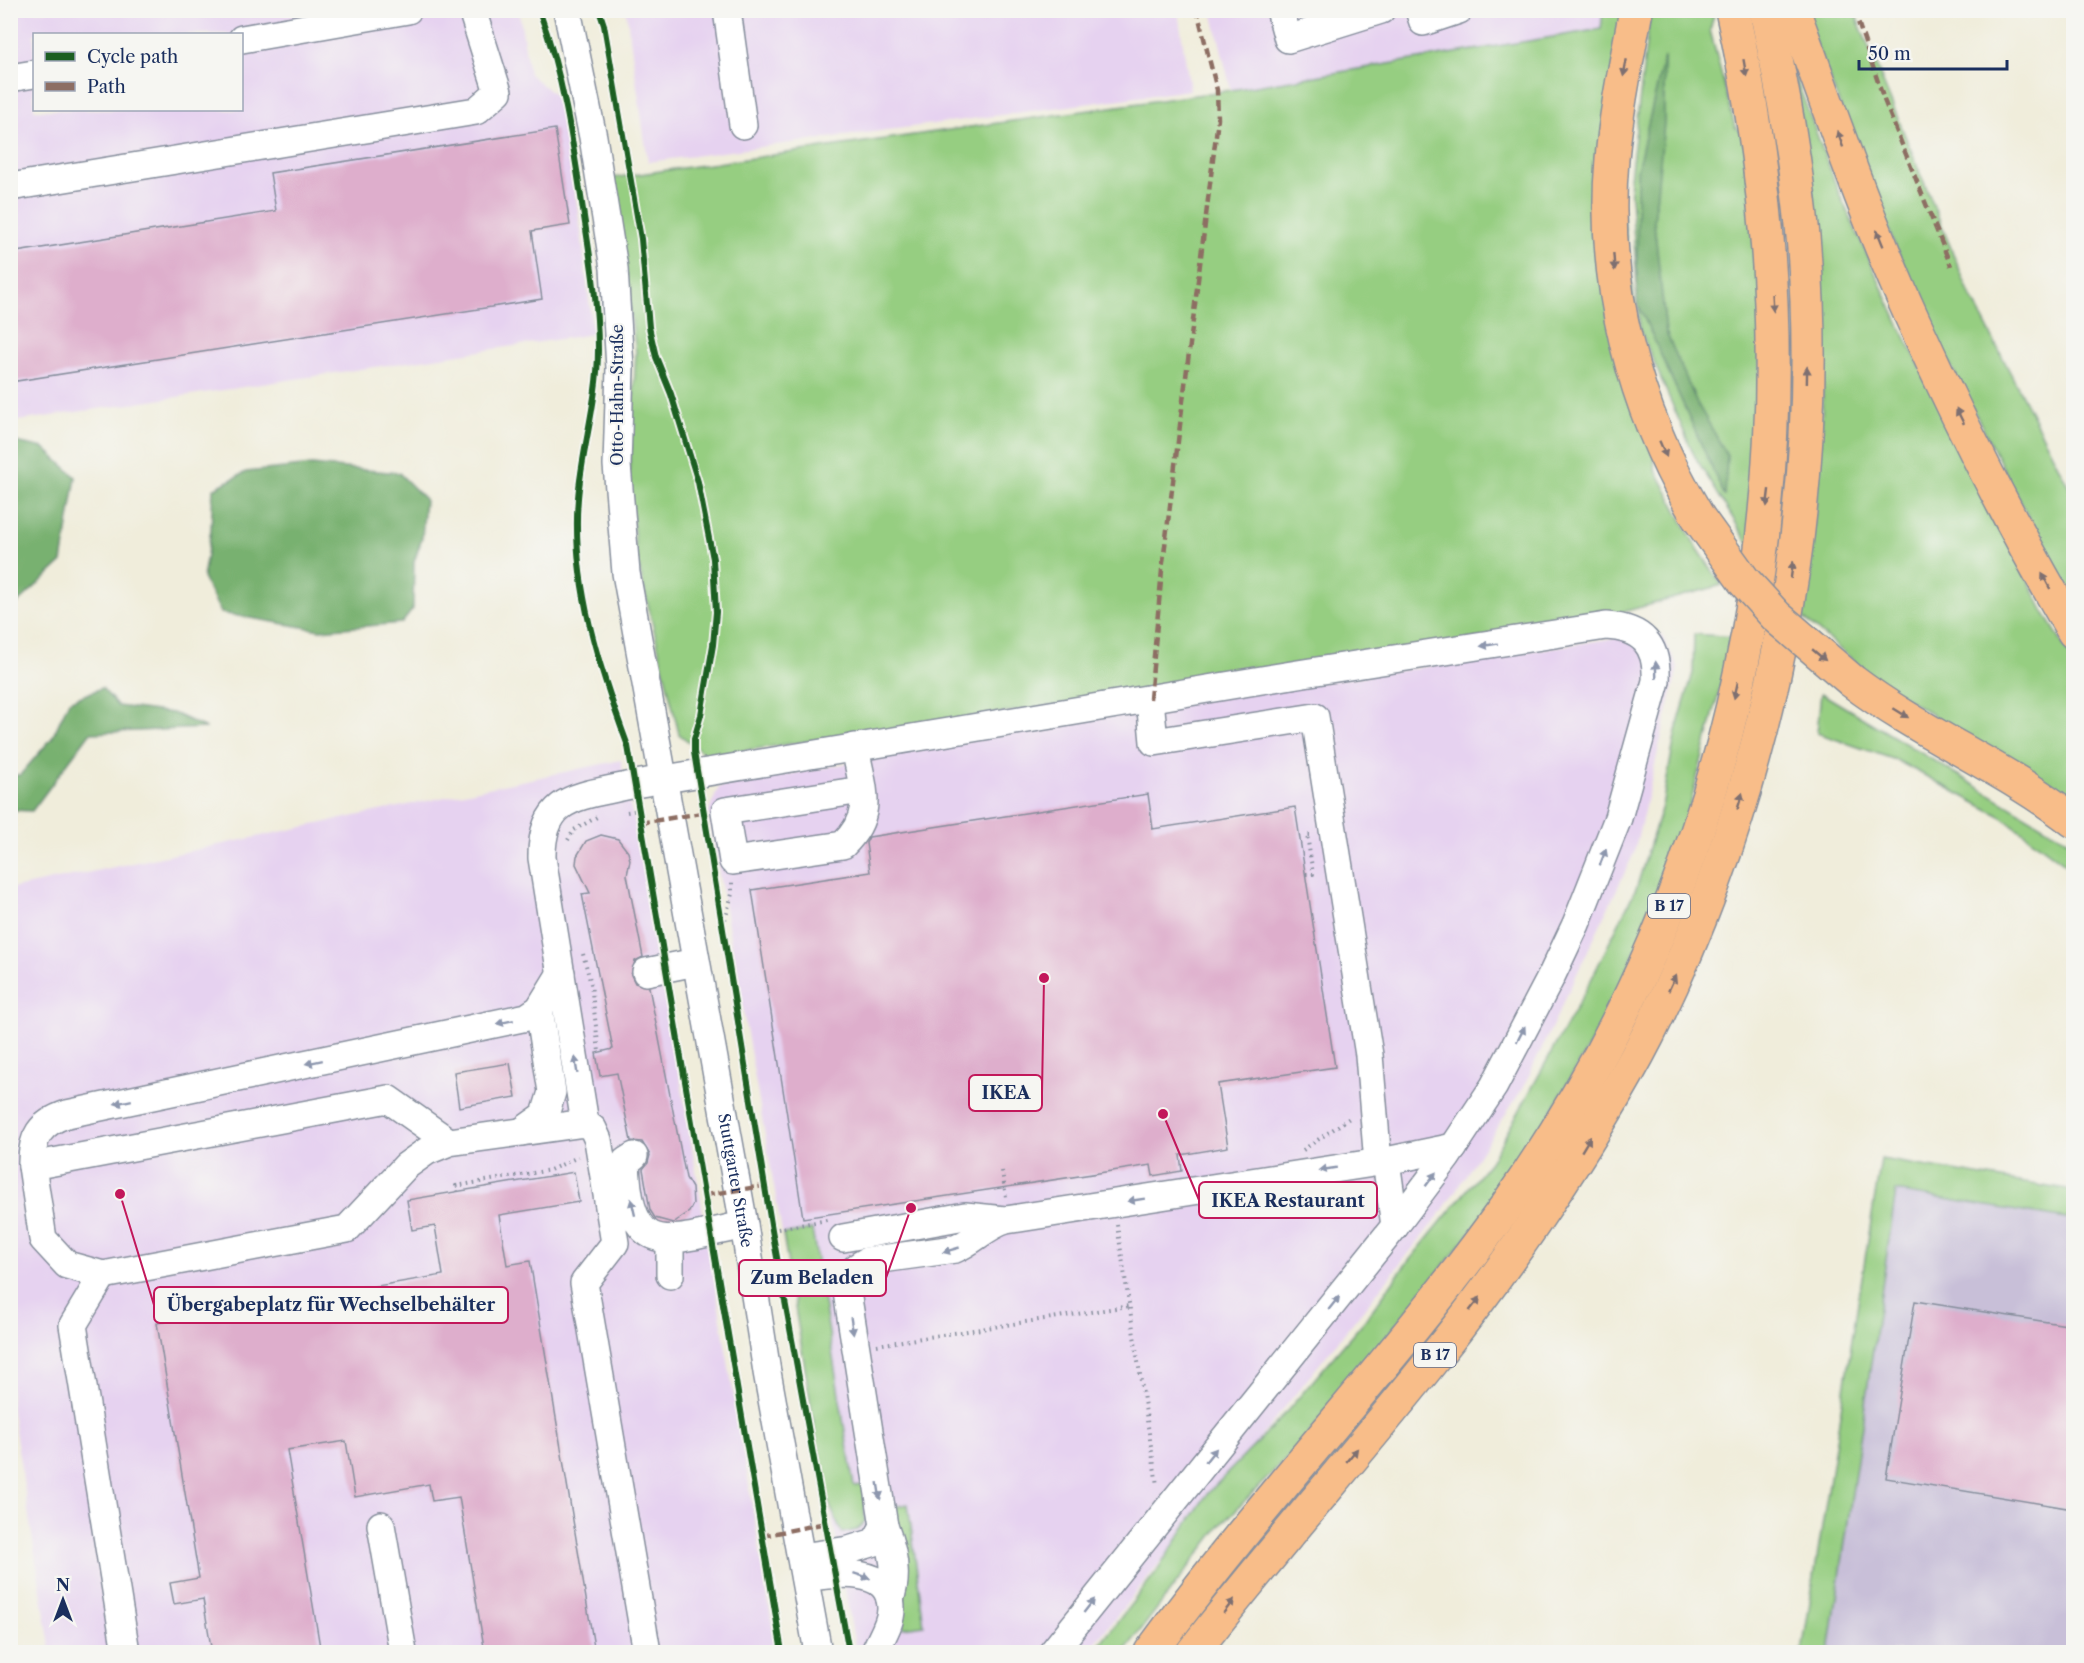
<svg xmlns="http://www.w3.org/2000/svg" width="2084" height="1663" viewBox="0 0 2084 1663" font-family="'Libre Caslon Text',serif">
	<rect width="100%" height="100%" fill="#f6f6f2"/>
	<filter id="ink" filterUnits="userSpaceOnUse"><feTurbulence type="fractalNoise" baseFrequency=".0167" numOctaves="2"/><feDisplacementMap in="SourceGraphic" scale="12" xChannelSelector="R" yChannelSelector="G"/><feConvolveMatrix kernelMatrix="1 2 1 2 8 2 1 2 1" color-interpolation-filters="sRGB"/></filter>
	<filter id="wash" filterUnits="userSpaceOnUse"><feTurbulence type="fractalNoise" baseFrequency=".008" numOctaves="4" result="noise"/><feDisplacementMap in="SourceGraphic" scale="24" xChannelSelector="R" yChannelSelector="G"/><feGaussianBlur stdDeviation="1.35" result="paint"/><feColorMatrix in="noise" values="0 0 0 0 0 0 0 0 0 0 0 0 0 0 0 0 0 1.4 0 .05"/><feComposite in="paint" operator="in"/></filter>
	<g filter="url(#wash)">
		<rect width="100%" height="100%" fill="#f0eddb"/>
		<g fill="#e6d2f0" fill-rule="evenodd">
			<path d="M11,11H519L529,74L560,99L581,231L593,334L11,422ZM34,34H242V110H34Z"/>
			<polygon points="626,11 1178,11 1190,90 648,162"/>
			<polygon points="1212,11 1603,11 1602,29 1231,90"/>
			<polygon points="1661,634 1678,667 1634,853 1523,1088 1441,1213 1088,1652 856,1652 708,812 719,787 1126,712 1615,638"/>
			<polygon points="621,760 629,803 640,838 777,1652 51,1652 11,1406 10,889"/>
		</g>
		<polygon fill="#c8bfd8" points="1896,1190 2073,1220 2073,1652 1829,1652"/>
		<g fill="#96ce81" stroke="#587e70" stroke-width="1.5">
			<polygon points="1603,11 1624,11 1608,95 1655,468 1694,543 1722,585 1612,615 1296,670 707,756 679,734 636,555 629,476 636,352 612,178 1231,90 1601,29"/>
			<polygon points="1650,11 1715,11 1710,30 1735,127 1746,134 1763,283 1753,551 1694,455 1640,330 1630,179"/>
			<polygon points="1803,11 1854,11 1968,290 2073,495 2073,604 1934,333 1896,248"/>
			<path d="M1794,73L1838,191L1898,323L2044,612L2073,661V804L1855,666V662L1802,617C1818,504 1828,390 1821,276C1817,210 1803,139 1794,73Z"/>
			<polygon points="1694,634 1733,637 1681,841 1610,1010 1510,1183 1297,1448 1220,1526 1124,1652 1094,1652 1156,1572 1207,1494 1282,1417 1365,1320 1403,1268 1490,1162 1517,1115 1590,982 1637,886 1662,806 1676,731 1693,673"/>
			<polygon points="1821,693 2073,844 2073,870 2002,817 1896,760 1817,733"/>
			<polygon points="1881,1159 2073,1191 2073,1220 1896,1191 1829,1652 1802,1652"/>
			<polygon points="812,1229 854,1486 867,1484 869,1493 864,1497 865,1521 857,1530 842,1533 826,1497 783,1234"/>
			<polygon points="908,1504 924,1625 903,1628 904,1602 891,1507"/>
		</g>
		<g fill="#78b16f" stroke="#4a7066" stroke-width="1.5">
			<polygon points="1664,57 1664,123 1654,222 1666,332 1697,403 1727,455 1725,497 1637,302 1637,170"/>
			<polygon points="11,441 44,448 76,477 62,562 11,609"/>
			<polygon points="312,465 399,473 425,499 422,538 414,562 413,609 402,623 320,630 221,613 203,578 211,530 213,489 246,472"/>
			<polygon points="102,688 118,706 173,713 206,728 90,733 32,811 11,810 11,775 20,775 52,738 69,701"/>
		</g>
		<g id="blocks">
			<g fill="#deaecc">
				<polygon points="555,129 570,225 532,231 542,299 10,382 10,253 276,211 270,173"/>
				<polygon points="1148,794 1153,829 1295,807 1335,1067 1218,1084 1228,1147 1180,1155 1182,1171 1153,1176 1151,1165 803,1218 752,890 870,872 866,843 869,837"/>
				<polygon points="601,835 618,839 628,852 630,860 627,875 643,957 635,961 631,975 635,983 649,987 686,1178 692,1188 693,1204 689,1212 673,1223 655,1218 650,1210 643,1169 648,1163 650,1155 642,1142 631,1141 617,1073 600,1076 596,1053 613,1049 582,894 590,893 576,864 577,856 586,841"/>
				<polygon points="510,1063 516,1097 459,1107 454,1072"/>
				<polygon points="574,1172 579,1202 499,1215 507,1265 530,1261 595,1653 485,1653 459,1497 432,1501 429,1484 355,1497 346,1441 287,1450 321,1653 212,1653 203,1599 174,1604 170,1583 199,1578 157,1323 443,1275 435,1226 412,1230 407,1200"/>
				<polygon points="1915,1301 2073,1326 2073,1509 1886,1478"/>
			</g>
		</g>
	</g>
	<g filter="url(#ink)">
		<use href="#blocks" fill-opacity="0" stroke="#868e9c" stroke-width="1.5"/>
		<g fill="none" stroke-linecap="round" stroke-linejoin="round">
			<g stroke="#868e9c" stroke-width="30">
				<g id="minor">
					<path id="s1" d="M567,10L593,137L614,268L620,368L617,465L626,573L744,1225L767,1372L818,1652"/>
					<polyline points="727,10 743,125"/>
					<polyline points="1280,10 1288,39 1381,10"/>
					<polyline points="1419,10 1423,22 1459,10"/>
					<polyline points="242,39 408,10"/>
					<polyline points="10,78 34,74"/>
					<polyline points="10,187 476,111 498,92 472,10"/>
					<polyline points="1150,699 1154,742 1315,717 1369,1055 1378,1163"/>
					<path d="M855,747C862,788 876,813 843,845L733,861L725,811L862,790"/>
					<polyline points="646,972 696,962"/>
					<path d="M585,1123L542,858C541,792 584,797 635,784L1304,673L1606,626C1642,628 1658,645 1656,681L1618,818L1576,924L1550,979L1494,1086L1447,1157L1395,1226L1053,1652"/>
					<polyline points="521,1132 545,1115 552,1092 539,1009"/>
					<polyline points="449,1142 388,1099 32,1166 43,1239 67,1265 103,1275 347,1229 406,1166 427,1151 449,1142 585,1123 593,1129 598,1140 615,1243 584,1283 647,1652"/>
					<path d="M634,1156L626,1161C629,1263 668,1241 744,1225"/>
					<polyline points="1386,1161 1395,1226"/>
					<path d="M32,1166C31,1137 40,1123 67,1114L527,1017L539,1009L561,973"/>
					<polyline points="843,1238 965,1216 1005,1220"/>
					<polyline points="670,1240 670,1275"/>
					<polyline points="103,1275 73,1325 126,1652"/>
					<polyline points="381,1525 403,1652"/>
					<polyline points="801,1557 849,1550 875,1542 884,1526"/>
					<path d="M805,1578C832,1574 892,1564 891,1609C891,1624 880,1639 875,1652"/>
					<path d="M890,1599C899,1575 893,1549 884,1526L847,1292C846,1275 852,1269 867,1261L955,1249C974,1241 986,1226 1006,1220L1386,1161L1454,1147"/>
				</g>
			</g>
			<g stroke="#868e9c" stroke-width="36">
				<g id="highway">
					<path d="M1636,10C1627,60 1616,109 1612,159C1601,284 1634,410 1698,517"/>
					<path d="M1793,10C1831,114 1867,220 1913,320C1961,426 2015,532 2074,632"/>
					<path d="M1852,681C1922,734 2004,767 2074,821"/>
					<path d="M1151,1652C1262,1499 1395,1362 1505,1208C1756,854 1826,431 1732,10"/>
					<path d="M1193,1652C1304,1508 1432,1374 1534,1223C1575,1162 1615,1100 1648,1035C1770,790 1826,509 1803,236C1796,160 1782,85 1766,10"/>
				</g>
			</g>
			<g stroke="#868e9c" stroke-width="4" stroke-dasharray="1.5 4.5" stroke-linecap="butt">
				<polyline points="627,812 639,810"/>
				<polyline points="568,840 574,830 597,817"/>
				<polyline points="1306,874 1313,874 1307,835 1310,835"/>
				<polyline points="722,931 732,894 732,882"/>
				<polyline points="583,954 591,984 599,1052"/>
				<polyline points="1303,1150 1351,1117"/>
				<polyline points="1002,1171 1006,1197"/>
				<polyline points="457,1192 456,1186 550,1170 578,1157"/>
				<polyline points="1117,1225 1157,1485"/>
				<polyline points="772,1230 827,1220"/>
				<polyline points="877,1345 1129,1306"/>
			</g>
			<use href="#minor" stroke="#fff" stroke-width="27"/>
			<use href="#highway" stroke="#f8bd89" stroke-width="33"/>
			<g stroke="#868e9c" stroke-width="36" stroke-linecap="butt">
				<polyline id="highway-bridge" points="1698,517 1744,581 1776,616 1852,681"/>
			</g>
			<use href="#highway-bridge" stroke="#f8bd89" stroke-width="33"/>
			<g stroke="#8d6e63" stroke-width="4.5" stroke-dasharray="9 4.5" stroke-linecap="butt">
				<polyline points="1854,10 1884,100 1951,266"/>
				<polyline points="1150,699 1162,570 1218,119 1217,90 1197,10"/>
				<polyline points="640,823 702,813"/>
				<polyline points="705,1195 764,1186"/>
				<polyline points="762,1536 826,1523"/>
			</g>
			<g stroke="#f6f6f2" stroke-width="10">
				<g id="cycleway">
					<path d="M539,10C563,75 573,142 583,210C590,256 598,302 598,350C598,399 582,449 578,498C571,582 599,668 628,746L782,1652"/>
					<polyline points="599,10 604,25 641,239 649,327 656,357 671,394 698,482 713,559 716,612 713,645 701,715 694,739 694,752 772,1230 849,1652"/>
				</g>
			</g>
			<use href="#cycleway" stroke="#1b5e20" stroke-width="6"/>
		</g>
		<defs><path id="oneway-solid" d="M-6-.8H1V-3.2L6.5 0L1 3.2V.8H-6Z" transform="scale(1.5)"/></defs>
		<g fill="#7e6f71">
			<use href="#oneway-solid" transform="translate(1625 68) rotate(101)"/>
			<use href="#oneway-solid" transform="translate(1745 68) rotate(80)"/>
			<use href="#oneway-solid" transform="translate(1840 139) rotate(-110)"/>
			<use href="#oneway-solid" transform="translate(1880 238) rotate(-112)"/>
			<use href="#oneway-solid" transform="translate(1614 262) rotate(86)"/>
			<use href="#oneway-solid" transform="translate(1773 303) rotate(87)"/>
			<use href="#oneway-solid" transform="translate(1807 375) rotate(-89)"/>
			<use href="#oneway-solid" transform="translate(1960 416) rotate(-116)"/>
			<use href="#oneway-solid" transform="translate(1663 449) rotate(66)"/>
			<use href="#oneway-solid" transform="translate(1768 498) rotate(97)"/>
			<use href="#oneway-solid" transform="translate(1792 570) rotate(-82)"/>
			<use href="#oneway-solid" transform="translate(2046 581) rotate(-118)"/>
			<use href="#oneway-solid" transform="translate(1819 655) rotate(40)"/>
			<use href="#oneway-solid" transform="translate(1736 690) rotate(103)"/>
			<use href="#oneway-solid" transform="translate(1901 713) rotate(32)"/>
			<use href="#oneway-solid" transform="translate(1740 801) rotate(-73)"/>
			<use href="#oneway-solid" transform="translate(1672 983) rotate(-65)"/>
			<use href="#oneway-solid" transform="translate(1586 1144) rotate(-59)"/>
			<use href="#oneway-solid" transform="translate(1475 1304) rotate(-52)"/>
			<use href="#oneway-solid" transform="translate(1352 1455) rotate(-50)"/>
			<use href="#oneway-solid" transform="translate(1229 1606) rotate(-52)"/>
		</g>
		<g fill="#8d97ae">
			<use href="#oneway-solid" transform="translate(1489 645) rotate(171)"/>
			<use href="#oneway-solid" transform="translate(1656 670) rotate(-92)"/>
			<use href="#oneway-solid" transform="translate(1603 857) rotate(-69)"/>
			<use href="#oneway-solid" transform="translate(505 1022) rotate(168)"/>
			<use href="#oneway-solid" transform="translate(1521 1034) rotate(-63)"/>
			<use href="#oneway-solid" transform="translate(314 1062) rotate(168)"/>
			<use href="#oneway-solid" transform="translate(576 1065) rotate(-99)"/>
			<use href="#oneway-solid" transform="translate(123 1102) rotate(168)"/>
			<use href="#oneway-solid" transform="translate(1328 1169) rotate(171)"/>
			<use href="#oneway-solid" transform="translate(1431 1179) rotate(-53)"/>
			<use href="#oneway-solid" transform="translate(1136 1200) rotate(171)"/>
			<use href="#oneway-solid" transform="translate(633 1207) rotate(-103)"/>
			<use href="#oneway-solid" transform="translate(951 1250) rotate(164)"/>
			<use href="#oneway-solid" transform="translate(1334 1303) rotate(-51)"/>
			<use href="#oneway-solid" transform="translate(852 1326) rotate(81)"/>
			<use href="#oneway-solid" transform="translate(1211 1455) rotate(-51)"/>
			<use href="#oneway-solid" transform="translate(879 1491) rotate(81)"/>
			<use href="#oneway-solid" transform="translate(862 1576) rotate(18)"/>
			<use href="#oneway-solid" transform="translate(1089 1606) rotate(-52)"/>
		</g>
	</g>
	<g text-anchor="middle" stroke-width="4.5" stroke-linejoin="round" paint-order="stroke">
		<g fill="#f6f6f2" stroke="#5d6b8a" stroke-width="1.5">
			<rect x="1648" y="894" width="42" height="24" rx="4.5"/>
			<rect x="1414" y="1343" width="42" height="24" rx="4.5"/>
		</g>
		<g font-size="15" font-weight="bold" fill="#1b2f5e">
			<text x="1669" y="911">B 17</text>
			<text x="1435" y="1360">B 17</text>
		</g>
		<g font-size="16" fill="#1b2f5e" stroke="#f6f6f2">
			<text transform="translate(617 395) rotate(-90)" y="6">Otto-Hahn-Straße</text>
			<text dy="6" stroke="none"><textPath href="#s1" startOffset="1185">Stuttgarter Straße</textPath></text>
		</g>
	</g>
	<path fill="none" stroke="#c2185b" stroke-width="2" d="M1044 978L1042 1093M1163 1114L1199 1200M911 1208L886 1278M120 1194L154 1305"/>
	<g fill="#c2185b" stroke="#f6f6f2" stroke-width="2">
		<circle cx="1044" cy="978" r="6"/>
		<circle cx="1163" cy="1114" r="6"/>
		<circle cx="911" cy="1208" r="6"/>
		<circle cx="120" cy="1194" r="6"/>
	</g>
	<g fill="#f6f6f2" stroke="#c2185b" stroke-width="2">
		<rect x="969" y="1075" width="73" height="36" rx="6"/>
		<rect x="1199" y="1182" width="178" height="36" rx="6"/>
		<rect x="739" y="1260" width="147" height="36" rx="6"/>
		<rect x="154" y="1287" width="354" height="36" rx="6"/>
	</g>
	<g font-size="18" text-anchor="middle" font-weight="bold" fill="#1b2f5e">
		<text x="1006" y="1099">IKEA</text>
		<text x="1288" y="1207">IKEA Restaurant</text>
		<text x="812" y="1284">Zum Beladen</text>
		<text x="331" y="1311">Übergabeplatz für Wechselbehälter</text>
	</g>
	<rect width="2084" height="1663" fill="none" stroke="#f6f6f2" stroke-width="36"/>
	<rect x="33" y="33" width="210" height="78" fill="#f6f6f2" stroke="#9ea6b7" stroke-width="1.5"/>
	<rect x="45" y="52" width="30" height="9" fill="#1b5e20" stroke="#9ea6b7" stroke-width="1.5"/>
	<text x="87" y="63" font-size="18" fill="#1b2f5e">Cycle path</text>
	<rect x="45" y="82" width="30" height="9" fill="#8d6e63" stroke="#9ea6b7" stroke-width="1.5"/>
	<text x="87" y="93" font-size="18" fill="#1b2f5e">Path</text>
	<g transform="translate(63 1600)" stroke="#f6f6f2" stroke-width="4.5" paint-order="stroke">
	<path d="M0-4.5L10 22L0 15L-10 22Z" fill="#1b2f5e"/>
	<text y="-9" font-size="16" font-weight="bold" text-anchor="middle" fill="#1b2f5e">N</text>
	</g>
	<path d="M1859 60v9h148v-9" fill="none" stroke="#1b2f5e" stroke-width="3"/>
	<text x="1868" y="60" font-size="18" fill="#1b2f5e" stroke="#f6f6f2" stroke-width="4.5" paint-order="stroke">50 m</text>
</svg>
